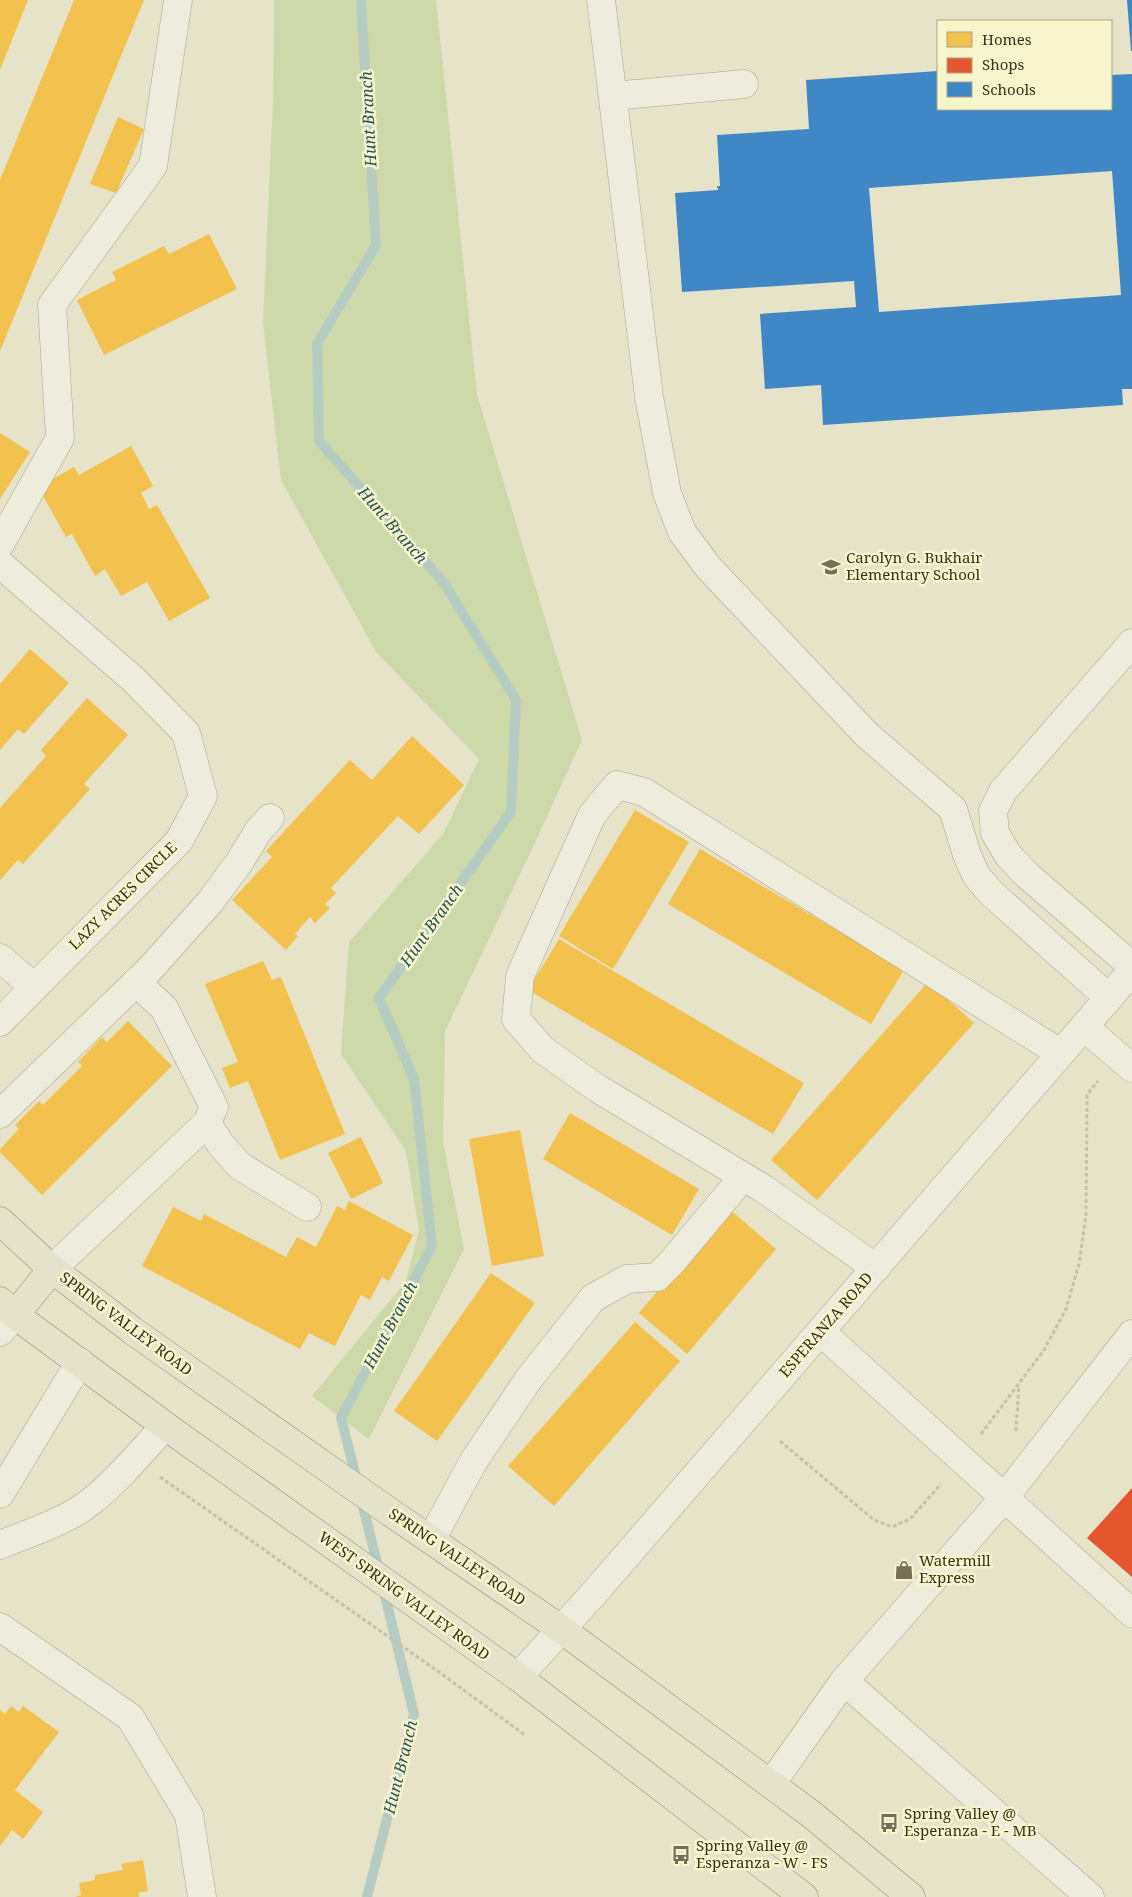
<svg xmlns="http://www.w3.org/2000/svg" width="1132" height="1897" viewBox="0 0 1132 1897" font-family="'Noto Serif',serif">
	<rect width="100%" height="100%" fill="#e6e3c9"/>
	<polygon fill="#ced9aa" points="274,0 436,0 477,395 582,740 533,847 445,1031 443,1142 464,1249 369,1439 312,1396 406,1281 419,1230 406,1151 341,1054 349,942 443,834 479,759 376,652 281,480 263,323 273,100"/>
	<g fill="#f2c14e">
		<polygon points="0,0 28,0 0,70"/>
		<polygon points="74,0 144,0 0,351 0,180"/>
		<polygon points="118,117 144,129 116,193 90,184"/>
		<polygon points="209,234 237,289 104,355 77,300 116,280 112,272 164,246 169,254"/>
		<polygon points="0,433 30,452 0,499"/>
		<polygon points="131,446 153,486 141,493 149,509 157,505 210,598 169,621 147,582 121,596 105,569 95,576 72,534 66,537 38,487 74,467 79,475"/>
		<polygon points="30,649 69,683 24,734 18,729 0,750 0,684"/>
		<polygon points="87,698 128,735 84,784 90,789 23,864 18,860 0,880 0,808 46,756 41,750"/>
		<polygon points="412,736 464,785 419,834 398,816 331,888 336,893 325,904 330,908 315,923 310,917 295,934 298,936 286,950 232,900 272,857 266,851 350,760 372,780"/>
		<polygon points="635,810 689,842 613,969 559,936"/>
		<polygon points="700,849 904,970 871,1024 668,904"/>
		<polygon points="559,939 804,1083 773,1134 528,990"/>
		<polygon points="263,961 272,980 281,977 345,1134 280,1160 248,1081 230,1088 222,1068 238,1062 205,984"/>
		<polygon points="928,982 974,1023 817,1200 771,1160"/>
		<polygon points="128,1021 172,1066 42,1195 0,1152 0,1149 19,1129 15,1125 39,1101 43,1105 82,1066 78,1062 102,1037 107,1042"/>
		<polygon points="570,1113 699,1189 672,1235 543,1159"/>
		<polygon points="520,1130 544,1256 492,1266 469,1139"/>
		<polygon points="361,1137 383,1183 351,1199 328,1153"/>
		<polygon points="349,1201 413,1235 389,1281 382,1277 370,1300 361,1295 335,1346 309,1333 300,1349 142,1266 173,1207 201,1221 204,1214 286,1257 297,1237 316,1247 337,1206 345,1210"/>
		<polygon points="728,1208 776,1249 687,1354 639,1313"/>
		<polygon points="491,1273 535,1303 437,1441 394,1411"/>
		<polygon points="635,1322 680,1361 554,1506 508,1466"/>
		<polygon points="11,1706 19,1712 23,1706 59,1732 15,1790 43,1812 23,1839 12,1830 0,1846 0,1710 5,1714"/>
		<polygon points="143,1860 148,1891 138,1893 139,1897 75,1897 81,1895 79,1883 95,1880 95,1875 123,1870 121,1864"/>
	</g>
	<polygon fill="#e4572e" points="1132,1488 1132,1577 1087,1538"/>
	<g fill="#3f88c5" fill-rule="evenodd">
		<polygon points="1127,0 1132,0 1132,51 1131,51"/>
		<path d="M938,71V109H1111V75L1132,74V389H1122L1123,405L823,425L821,385L765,389L760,314L856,307L854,281L682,292L675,193L718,190L717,186H720L717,135L809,129L806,80ZM1112,171L1121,295L879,312L869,188Z"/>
	</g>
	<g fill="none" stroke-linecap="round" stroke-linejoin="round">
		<g stroke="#b6ccc3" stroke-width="10">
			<polyline points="357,1481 341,1418 432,1246 414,1079 379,998 511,812 516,700 444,583 319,441 317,344 376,245 361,0"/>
			<polyline points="361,1498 379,1571"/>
			<polyline points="367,1897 414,1714 383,1588"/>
		</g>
		<g stroke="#aaa693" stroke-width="29">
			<g id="minor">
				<polyline points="601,0 649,397 667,493 682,532 708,567 867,735 953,809 967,855 976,875 991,893 1109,998"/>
				<polyline points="613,96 744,84"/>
				<polyline points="0,544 60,438 52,305 153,166 178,0"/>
				<polyline points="0,564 133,679 186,733 203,796 179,841 0,1022"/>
				<polyline points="1132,643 1003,791 993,811 995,833 1008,855 1027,875 1132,966"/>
				<polyline points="0,958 34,987"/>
				<polyline points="1084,1027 1132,1068"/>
				<polyline points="0,1114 149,970 210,902 240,861 259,830 270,818"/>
				<polyline points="207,1123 221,1145 240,1166 307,1207"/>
				<polyline points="876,1268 764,1189 597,1088 543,1050 516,1019 520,976 592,815 617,785 644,792 1060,1053"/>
				<polyline points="52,1269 207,1123 214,1107 164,1008 136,982"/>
				<polyline points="0,1332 15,1315"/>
				<polyline points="821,1332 1132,1613"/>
				<polyline points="0,1494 80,1362"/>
				<polyline points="431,1540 473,1462 528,1380 593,1298 627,1279 657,1277 672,1262 743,1177"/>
				<path d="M0,1545C31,1532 66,1522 93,1500C120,1478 142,1451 165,1426"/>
				<polyline points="0,1627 130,1717 189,1815 202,1897"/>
				<polyline points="518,1677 596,1591 1132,971"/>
				<polyline points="844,1681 1004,1498 1132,1334"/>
				<polyline points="771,1784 844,1681 1090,1897"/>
			</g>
		</g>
		<g stroke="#908b79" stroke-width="29">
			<g id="major">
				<polyline points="0,1221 52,1269 133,1331 387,1510 561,1629 811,1814 911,1897"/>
				<polyline points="0,1301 15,1315 171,1430 518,1677 804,1897"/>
				<polyline points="15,1315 52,1269"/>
			</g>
		</g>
		<g stroke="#c5c2b2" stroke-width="3" stroke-dasharray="4 2.5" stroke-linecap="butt">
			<polyline points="1016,1431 1019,1385"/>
			<polyline points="981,1434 1044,1350 1066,1309 1079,1264 1086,1215 1087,1095 1098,1081"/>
			<polyline points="780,1441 874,1520 892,1527 910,1519 941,1484"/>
			<polyline points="160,1477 439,1672 525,1735"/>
		</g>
		<use href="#minor" stroke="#edebdb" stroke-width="28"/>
		<use href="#major" stroke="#e5e2cc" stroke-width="28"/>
	</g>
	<defs>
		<g id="school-bare" transform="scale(1.5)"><path d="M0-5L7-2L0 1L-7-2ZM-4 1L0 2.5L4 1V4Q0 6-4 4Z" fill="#766f58" stroke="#f8f5cd" stroke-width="2.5" paint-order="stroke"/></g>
		<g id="shop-bare" transform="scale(1.5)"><path d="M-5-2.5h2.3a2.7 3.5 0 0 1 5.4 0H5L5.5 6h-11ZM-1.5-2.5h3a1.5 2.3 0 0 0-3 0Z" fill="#766f58" stroke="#f8f5cd" stroke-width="2.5" paint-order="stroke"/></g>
		<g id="bus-bare" transform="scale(1.5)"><path d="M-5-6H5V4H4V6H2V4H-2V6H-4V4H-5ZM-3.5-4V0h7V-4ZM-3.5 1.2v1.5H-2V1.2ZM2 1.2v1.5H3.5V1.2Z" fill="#766f58" stroke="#f8f5cd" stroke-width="2.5" paint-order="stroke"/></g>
	</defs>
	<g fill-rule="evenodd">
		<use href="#school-bare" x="831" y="567"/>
		<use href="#shop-bare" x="904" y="1570"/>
		<use href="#bus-bare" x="889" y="1823"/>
		<use href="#bus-bare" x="681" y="1855"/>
	</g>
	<g text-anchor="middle" stroke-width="5" stroke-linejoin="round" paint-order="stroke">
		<g font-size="15" fill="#39301b" stroke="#f8f5cd" text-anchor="start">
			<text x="846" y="563">Carolyn G. Bukhair<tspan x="846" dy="17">Elementary School</tspan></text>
			<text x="919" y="1566">Watermill<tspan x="919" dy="17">Express</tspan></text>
			<text x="904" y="1819">Spring Valley @<tspan x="904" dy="17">Esperanza - E - MB</tspan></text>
			<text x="696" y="1851">Spring Valley @<tspan x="696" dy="17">Esperanza - W - FS</tspan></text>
		</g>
		<g font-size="15" fill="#39301b" stroke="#f8f5cd">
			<text transform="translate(123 896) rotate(-45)" y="5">LAZY ACRES CIRCLE</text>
			<text transform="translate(126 1324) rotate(37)" y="5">SPRING VALLEY ROAD</text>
			<text transform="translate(826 1325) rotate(-49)" y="5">ESPERANZA ROAD</text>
			<text transform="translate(457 1557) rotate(34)" y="5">SPRING VALLEY ROAD</text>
			<text transform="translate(404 1596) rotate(36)" y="5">WEST SPRING VALLEY ROAD</text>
		</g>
		<g font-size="16" font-style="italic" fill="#28535a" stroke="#f8f5cd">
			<text transform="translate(368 119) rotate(-93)" y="6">Hunt Branch</text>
			<text transform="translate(393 525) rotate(49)" y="6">Hunt Branch</text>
			<text transform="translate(431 925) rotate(-55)" y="6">Hunt Branch</text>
			<text transform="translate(390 1325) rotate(-62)" y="6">Hunt Branch</text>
			<text transform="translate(400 1767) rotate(-76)" y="6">Hunt Branch</text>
		</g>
	</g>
	<rect x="937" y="20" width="175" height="90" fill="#f8f5cd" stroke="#aca686"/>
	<rect x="947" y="32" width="25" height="15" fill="#f2c14e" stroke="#aca686"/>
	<text x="982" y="45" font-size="15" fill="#39301b">Homes</text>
	<rect x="947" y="58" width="25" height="15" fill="#e4572e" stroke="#aca686"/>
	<text x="982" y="70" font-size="15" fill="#39301b">Shops</text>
	<rect x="947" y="82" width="25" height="15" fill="#3f88c5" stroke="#aca686"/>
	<text x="982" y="95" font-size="15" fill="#39301b">Schools</text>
</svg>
